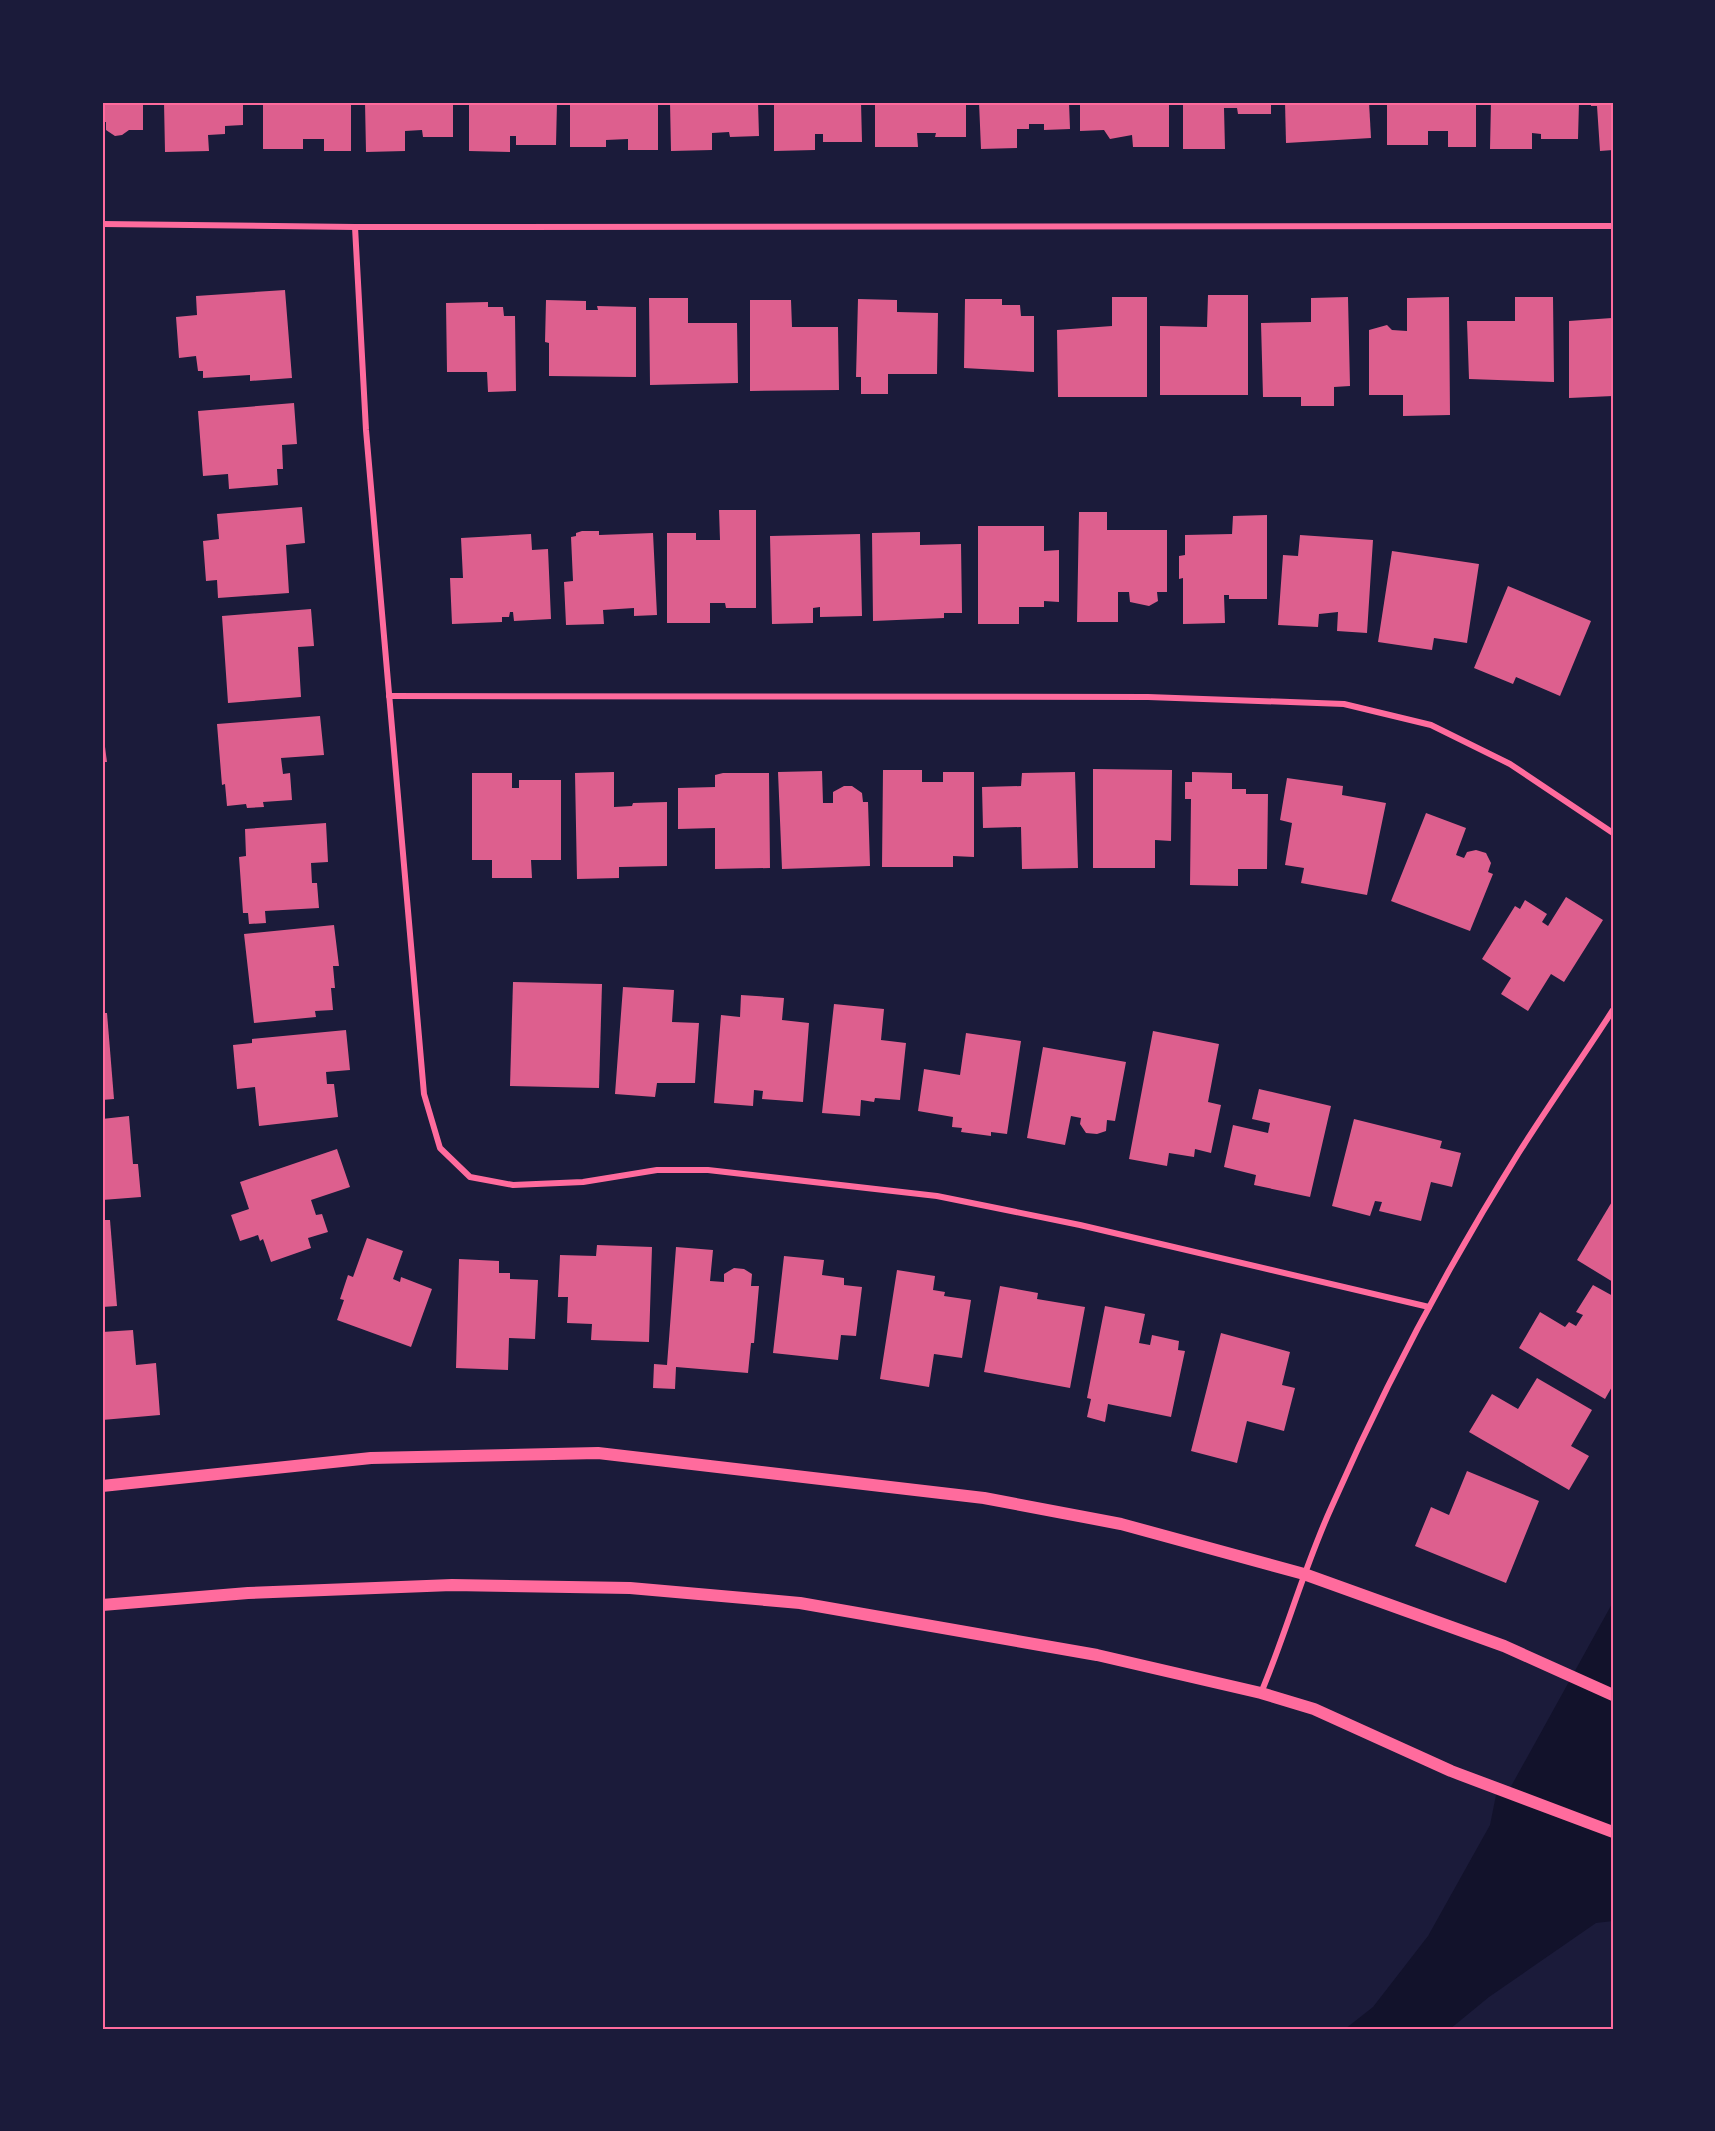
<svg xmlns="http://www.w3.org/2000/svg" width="1715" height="2131" viewBox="0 0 1715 2131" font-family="Commissioner,sans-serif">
	<rect width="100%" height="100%" fill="#1b1b3a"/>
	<polygon fill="#12122b" points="1613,1602 1613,1921 1596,1923 1489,1997 1450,2029 1345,2029 1373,2007 1428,1936 1490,1825 1498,1785 1509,1790"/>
	<g fill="#dd5f8e">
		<polygon points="102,102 143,102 143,130 129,130 122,135 115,136 106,130 106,122 102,122"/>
		<polygon points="164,102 243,102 243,125 225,126 225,134 208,135 209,151 165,152"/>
		<polygon points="263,102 351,102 351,151 324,151 324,139 303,139 303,149 263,149"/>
		<polygon points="365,102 453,102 453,137 423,137 422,130 405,131 405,151 366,152"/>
		<polygon points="469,102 557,102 556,145 516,145 516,136 510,136 510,152 469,151"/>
		<polygon points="570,102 658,102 658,150 628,150 628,139 606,140 606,147 570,147"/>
		<polygon points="670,102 758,102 759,136 730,137 729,132 712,133 712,150 671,151"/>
		<polygon points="774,102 861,102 862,142 823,142 823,134 815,134 815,150 774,151"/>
		<polygon points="875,102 966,102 966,137 935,137 936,133 917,133 918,147 875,147"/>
		<polygon points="979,102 1069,102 1070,129 1044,130 1044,124 1029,124 1029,129 1017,129 1017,148 981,149"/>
		<polygon points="1080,102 1169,102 1169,147 1133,147 1132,135 1110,139 1104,130 1080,131"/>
		<polygon points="1183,102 1271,102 1271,114 1238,114 1237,108 1224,108 1225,149 1183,149"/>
		<polygon points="1285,102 1369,102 1371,138 1286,143"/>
		<polygon points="1387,102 1476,102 1476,147 1448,147 1448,131 1428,131 1428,145 1387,145"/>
		<polygon points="1491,102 1579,102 1578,139 1541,139 1541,134 1532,133 1532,149 1490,149"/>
		<polygon points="1591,102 1613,102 1613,150 1600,151 1597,106 1591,106"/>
		<polygon points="285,290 292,378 250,381 250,375 203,378 203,371 198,371 196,356 179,358 176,317 197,315 196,296"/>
		<polygon points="1208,295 1248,295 1248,395 1160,395 1160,326 1207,327"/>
		<polygon points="1112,297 1147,297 1147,397 1058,397 1057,330 1112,326"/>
		<polygon points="1348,297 1350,386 1334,387 1334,406 1301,406 1301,397 1263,397 1261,323 1311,322 1311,298"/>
		<polygon points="1449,297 1450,415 1403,416 1403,395 1369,395 1369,330 1387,325 1392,330 1407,331 1407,298"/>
		<polygon points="1515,297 1553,297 1554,382 1469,379 1467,321 1515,321"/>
		<polygon points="649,298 688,298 688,323 737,323 738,383 650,385"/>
		<polygon points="858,299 897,300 897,312 938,313 937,374 888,374 888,394 861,394 861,377 856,377"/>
		<polygon points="965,299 1002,299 1002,305 1020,305 1021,316 1034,316 1034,372 964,368"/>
		<polygon points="546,300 586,301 586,310 598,310 597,306 636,307 636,377 549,376 549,343 545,342"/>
		<polygon points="750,300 791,300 792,327 838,327 839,390 750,391"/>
		<polygon points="488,302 488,307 503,307 504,316 515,316 516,391 488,392 487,372 447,372 446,303"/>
		<polygon points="1612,318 1613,396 1569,398 1569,321"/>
		<polygon points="294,403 297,444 282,445 283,469 277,469 278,485 229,489 228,474 203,476 198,411"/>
		<polygon points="302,507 305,543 286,545 289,593 218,598 217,580 206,581 203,541 219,539 217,514"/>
		<polygon points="719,510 756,510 756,608 726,608 725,603 710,603 710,623 667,623 667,533 696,533 696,540 720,540"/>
		<polygon points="1079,512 1107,512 1107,530 1167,530 1167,592 1157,592 1158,601 1149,606 1130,602 1129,592 1118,592 1118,622 1077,622"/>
		<polygon points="1267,515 1267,599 1229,599 1229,595 1224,595 1225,623 1183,624 1183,578 1179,579 1179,556 1185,555 1185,535 1232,534 1233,516"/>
		<polygon points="978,526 1044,526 1044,551 1059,550 1059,602 1044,601 1044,607 1019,607 1019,624 978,624"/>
		<polygon points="582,531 599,531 599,535 653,533 657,615 634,616 634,608 603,610 604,624 566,625 564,582 573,581 571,537 576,536 576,533"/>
		<polygon points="920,532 920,545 961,544 962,613 944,613 944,618 873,621 872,533"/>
		<polygon points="531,534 532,550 548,549 551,619 514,621 513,612 510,612 509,617 502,617 502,622 452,624 450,578 463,578 461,538"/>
		<polygon points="860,534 862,616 820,617 820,607 813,608 813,623 772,624 770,536"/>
		<polygon points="1300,535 1373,540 1367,633 1337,631 1338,612 1319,614 1318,627 1278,625 1283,555 1298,556"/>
		<polygon points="1392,551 1479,564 1467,643 1434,638 1432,650 1378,642"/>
		<polygon points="1508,586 1591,621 1560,696 1516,677 1513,684 1474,668"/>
		<polygon points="311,609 314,646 298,647 301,697 228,703 222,616"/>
		<polygon points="320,716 324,755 281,758 283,774 290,773 292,800 263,802 264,807 247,808 246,804 227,806 225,784 222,785 217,724"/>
		<polygon points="102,724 107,762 102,762"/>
		<polygon points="1093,769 1172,770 1171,841 1155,840 1155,868 1093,868"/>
		<polygon points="883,770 922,770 922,782 943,782 943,772 974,772 974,857 953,856 953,867 882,867"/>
		<polygon points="822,771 823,803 833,803 833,792 844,786 852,786 862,793 863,802 868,802 870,866 782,869 778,772"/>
		<polygon points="614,772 614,807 632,806 633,803 667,802 667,866 619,867 619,878 577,879 575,773"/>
		<polygon points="1075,772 1078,868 1022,869 1021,827 983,828 982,787 1021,786 1022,773"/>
		<polygon points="1192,772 1232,773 1232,789 1246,789 1246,794 1268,794 1267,869 1238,869 1238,886 1190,885 1191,799 1185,799 1185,782 1192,782"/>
		<polygon points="472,773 512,773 512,788 519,788 519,780 561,780 561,860 531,860 532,878 492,878 492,860 472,860"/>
		<polygon points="723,773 769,773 770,868 715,869 715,828 678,829 678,788 715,787 715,775"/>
		<polygon points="1287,778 1343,786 1342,795 1386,803 1367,895 1301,883 1304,868 1285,865 1292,823 1280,820"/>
		<polygon points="1426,813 1466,828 1456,855 1464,858 1467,852 1476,850 1486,853 1491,863 1488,872 1493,874 1470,931 1391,901"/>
		<polygon points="326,823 328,862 311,863 312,883 317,883 319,908 265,911 266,923 249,924 248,913 243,913 239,857 246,856 245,829"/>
		<polygon points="1566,897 1603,920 1564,982 1551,974 1528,1011 1501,994 1511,978 1482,959 1515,906 1520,909 1525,900 1547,914 1542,922 1548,926"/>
		<polygon points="334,925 339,966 333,966 335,988 331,988 333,1010 315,1011 316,1017 254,1023 244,934"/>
		<polygon points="513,982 602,984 599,1088 510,1086"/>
		<polygon points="623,987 674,990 672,1022 699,1023 695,1083 657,1083 655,1097 615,1094"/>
		<polygon points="741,995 784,998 782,1020 809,1023 803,1102 762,1099 763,1091 754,1090 753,1106 714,1103 721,1015 740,1017"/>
		<polygon points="834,1004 884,1009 881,1040 906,1043 900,1100 875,1098 874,1102 861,1100 860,1116 822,1113"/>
		<polygon points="102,1013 107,1013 114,1099 102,1100"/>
		<polygon points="346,1030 350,1070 326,1072 327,1084 334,1084 338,1117 259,1126 255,1087 237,1089 233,1045 252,1043 252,1039"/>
		<polygon points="1153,1031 1219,1044 1208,1102 1221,1105 1211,1153 1195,1149 1194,1157 1169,1153 1167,1166 1129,1159"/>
		<polygon points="966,1033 1021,1041 1007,1134 991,1132 991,1136 961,1132 962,1128 952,1127 953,1117 918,1111 924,1069 960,1075"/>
		<polygon points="1043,1047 1126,1062 1115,1121 1107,1120 1106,1131 1097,1134 1086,1133 1080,1124 1081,1118 1071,1116 1065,1145 1027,1138"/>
		<polygon points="1259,1089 1331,1106 1310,1197 1254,1185 1256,1175 1224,1167 1233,1125 1268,1133 1270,1123 1252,1119"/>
		<polygon points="129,1116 133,1164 138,1164 141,1197 102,1200 102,1119"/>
		<polygon points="1354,1119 1442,1141 1440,1148 1461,1153 1452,1187 1431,1182 1421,1221 1379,1211 1382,1202 1375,1201 1370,1216 1332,1206"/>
		<polygon points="337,1149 350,1187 311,1200 316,1215 322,1214 328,1232 308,1238 311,1248 271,1262 263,1239 260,1241 258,1235 240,1241 231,1215 249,1209 240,1182"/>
		<polygon points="1613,1200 1613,1282 1577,1260"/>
		<polygon points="102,1220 110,1220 117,1306 102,1307"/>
		<polygon points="367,1238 403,1251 393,1279 400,1282 401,1277 432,1289 411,1347 337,1320 344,1300 340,1299 348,1275 353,1277"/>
		<polygon points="597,1245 652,1247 649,1342 591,1340 592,1324 567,1323 568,1297 558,1297 560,1255 596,1256"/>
		<polygon points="676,1247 713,1250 710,1281 724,1282 724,1274 734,1268 744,1269 752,1274 751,1286 759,1286 754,1343 751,1343 748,1373 676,1367 675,1389 653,1388 654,1364 667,1365"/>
		<polygon points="784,1256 824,1260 822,1275 844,1278 844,1285 862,1287 856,1336 841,1335 838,1360 773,1353"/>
		<polygon points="459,1259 499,1261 499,1273 510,1273 510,1279 538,1280 535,1339 509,1338 508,1370 456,1368"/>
		<polygon points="897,1270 935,1276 933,1290 945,1292 944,1296 971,1300 962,1358 934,1354 929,1387 880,1379"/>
		<polygon points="1593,1285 1613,1296 1613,1385 1605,1399 1519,1348 1540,1312 1565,1327 1569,1322 1576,1326 1583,1315 1576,1312"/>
		<polygon points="1000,1286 1038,1293 1037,1299 1085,1307 1070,1388 984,1372"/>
		<polygon points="1105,1306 1145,1314 1139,1343 1150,1345 1152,1335 1179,1341 1178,1350 1185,1351 1171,1417 1108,1404 1105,1422 1087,1417 1091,1399 1087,1398"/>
		<polygon points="133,1330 136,1365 156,1363 160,1415 102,1420 102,1332"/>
		<polygon points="1221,1333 1290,1352 1282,1385 1295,1388 1284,1431 1247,1421 1237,1463 1191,1451"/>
		<polygon points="1537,1378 1592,1410 1571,1446 1589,1456 1569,1490 1469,1432 1492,1394 1518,1409"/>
		<polygon points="1467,1471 1539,1501 1506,1583 1415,1546 1431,1507 1449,1515"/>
	</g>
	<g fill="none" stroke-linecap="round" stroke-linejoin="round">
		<g stroke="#ff6b9d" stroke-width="6">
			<polyline points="102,224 355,227 1613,226"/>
			<polyline points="355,227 366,430 424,1094 440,1148 470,1177 513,1185 583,1182 657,1170 708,1170 937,1196 1080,1225 1429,1307"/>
			<polyline points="389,696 1148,697 1344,704 1431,725 1510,764 1613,833"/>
			<path d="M1261,1693C1287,1631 1304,1567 1332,1506C1385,1385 1448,1266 1518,1154C1549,1105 1582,1058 1613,1010"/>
		</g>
		<g stroke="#ff6b9d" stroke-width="12">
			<polyline points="102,1486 371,1458 598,1453 984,1498 1121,1524 1304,1574 1504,1646 1613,1695"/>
			<polyline points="102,1605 248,1593 452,1585 630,1588 800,1603 1097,1655 1261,1693 1314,1709 1451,1771 1613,1832"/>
		</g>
	</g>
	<rect width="1715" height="2131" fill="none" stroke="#1b1b3a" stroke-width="207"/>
	<rect x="104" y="104" width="1508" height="1924" fill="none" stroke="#ff6b9d" stroke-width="2"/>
</svg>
